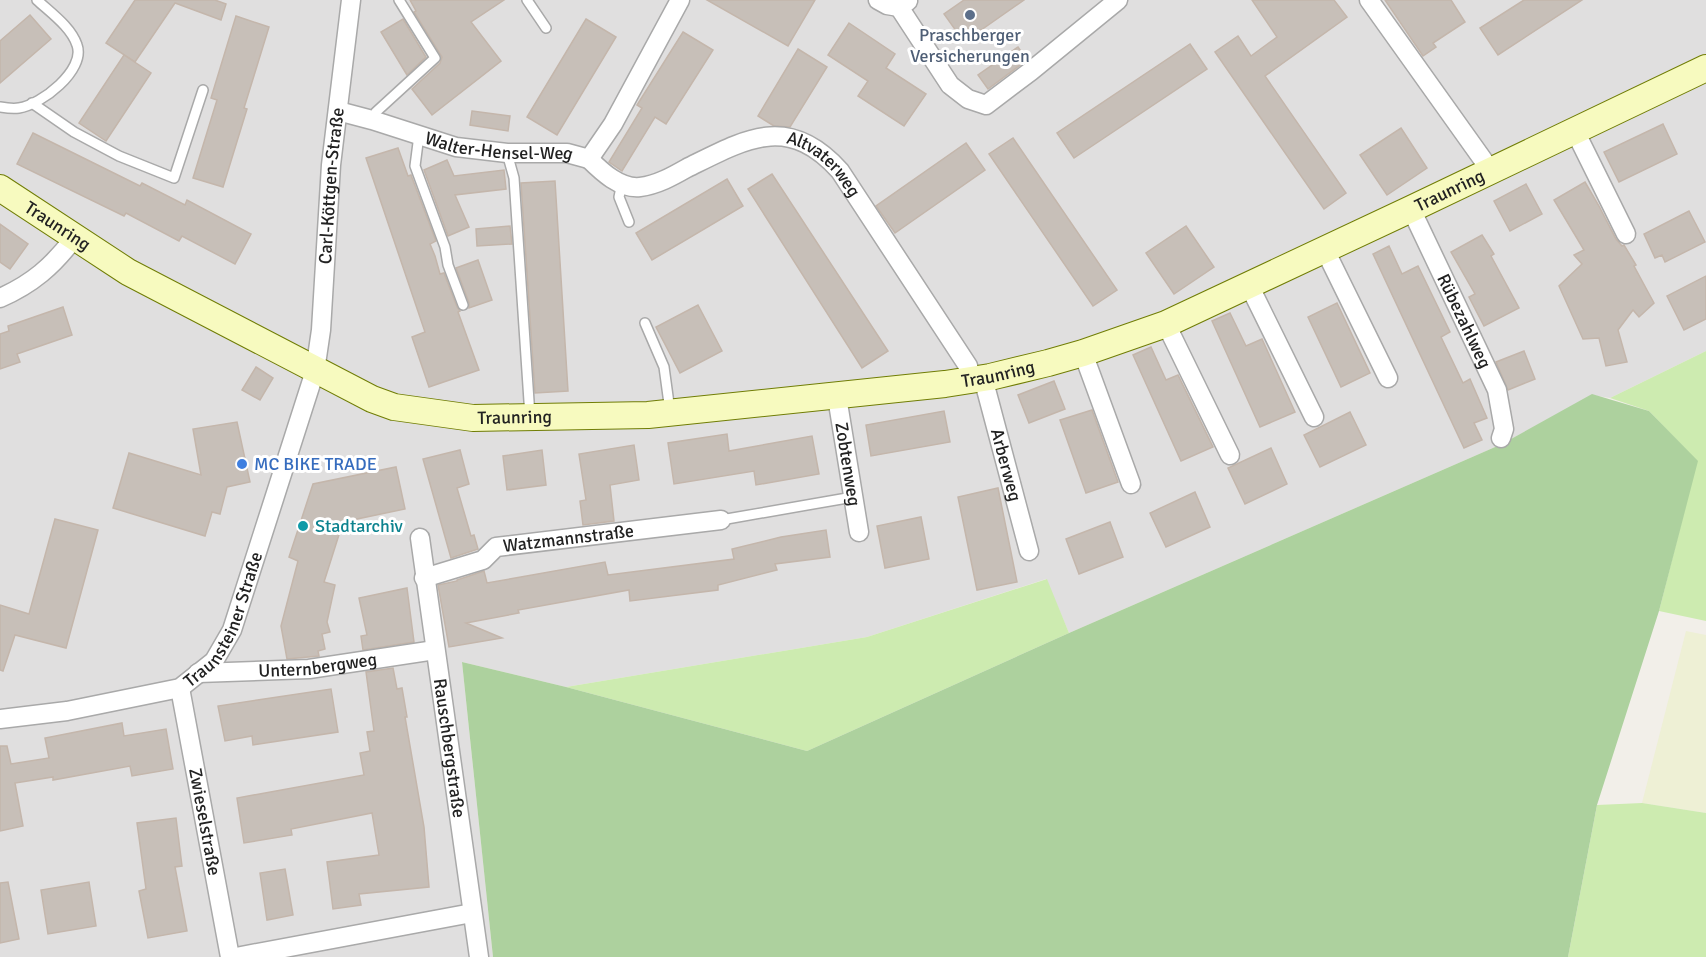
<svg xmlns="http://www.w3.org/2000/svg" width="1706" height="957" viewBox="0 0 1706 957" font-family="Signika,sans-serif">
	<rect width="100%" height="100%" fill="#f2efe9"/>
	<polygon fill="#e0dfdf" points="0,0 1706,0 1706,351 1610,398 1592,395 1502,444 1069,633 1046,579 867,637 566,687 462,662 493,957 0,957"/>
	<polygon fill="#eef0d5" points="1686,631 1706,635 1706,813 1642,803"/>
	<g fill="#cdebb0">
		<polygon points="1706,351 1706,621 1659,611 1697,461 1649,411 1610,398"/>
		<polygon points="1047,579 1069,633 807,751 566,687 867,637"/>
		<polygon points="1642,803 1706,813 1706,957 1568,957 1597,805"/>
	</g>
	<polygon fill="#add19e" points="1592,394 1649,411 1698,461 1659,611 1597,805 1568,957 493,957 462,662 566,687 807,751 1069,633 1502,444"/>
	<g fill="#c7bfb8" stroke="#c4b6ab" stroke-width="1.5">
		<polygon points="135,0 215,0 226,4 221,20 175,3 135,62 106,43"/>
		<polygon points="410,0 504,0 471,22 501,61 432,115 412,89 440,63 442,57 414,12 416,11"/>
		<polygon points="707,0 815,0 788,46"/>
		<polygon points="964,0 1024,0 964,42 944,14"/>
		<polygon points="1252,0 1334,0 1347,17 1265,76 1346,193 1324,209 1215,52 1238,36 1251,56 1277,37"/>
		<polygon points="1385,0 1451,0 1465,22 1433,43 1436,47 1423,56"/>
		<polygon points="1524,0 1582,0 1498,55 1480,28"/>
		<polygon points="30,15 51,39 0,83 0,41"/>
		<polygon points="236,16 269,27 244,108 247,109 223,187 193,178 217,100 211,98"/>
		<polygon points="403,19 426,57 407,75 381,32"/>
		<polygon points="586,19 616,37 557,135 527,117"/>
		<polygon points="849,23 895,54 886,68 926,94 904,126 858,96 868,81 828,55"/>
		<polygon points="683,32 713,50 666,124 655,117 622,171 609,162 642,108 637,105"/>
		<polygon points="1190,44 1207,69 1074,158 1057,133"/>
		<polygon points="1018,47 1027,60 988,89 978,75"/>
		<polygon points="798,49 827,67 790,127 774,126 758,116"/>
		<polygon points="124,55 151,73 106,141 79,123"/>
		<polygon points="472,111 510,116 508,131 470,125"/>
		<polygon points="1663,124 1677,154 1619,182 1604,152"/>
		<polygon points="1401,128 1427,168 1387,195 1360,155"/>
		<polygon points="33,133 140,186 142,183 185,205 187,200 251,234 235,264 182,236 179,241 126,213 124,216 17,164"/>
		<polygon points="1013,138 1117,290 1093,306 989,154"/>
		<polygon points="966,143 985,170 895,233 876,206"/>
		<polygon points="398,148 408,176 411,175 436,241 430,244 435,256 440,274 444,273 457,307 460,311 458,312 479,370 429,387 412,337 425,332 366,158"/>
		<polygon points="447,160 454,176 504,170 506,189 455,195 469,227 448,236 424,170"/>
		<polygon points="772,174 888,351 862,368 748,189"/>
		<polygon points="727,179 743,206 652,260 636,233"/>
		<polygon points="555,181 568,391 535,393 521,183"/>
		<polygon points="1585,182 1599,206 1616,239 1622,246 1624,245 1636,265 1634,266 1654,303 1639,317 1633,310 1618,330 1627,362 1606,366 1599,338 1583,339 1559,286 1582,264 1574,255 1584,250 1554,200"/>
		<polygon points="1526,184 1542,214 1510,231 1494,201"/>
		<polygon points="1689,211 1705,242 1665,262 1662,255 1655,258 1644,234"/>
		<polygon points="0,224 28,244 10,269 0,262"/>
		<polygon points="510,226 512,244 477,246 476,229"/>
		<polygon points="1186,226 1214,267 1174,294 1146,253"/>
		<polygon points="1482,235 1494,254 1491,256 1519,308 1484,326 1469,297 1475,294 1451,252"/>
		<polygon points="1389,246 1402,274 1418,266 1450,332 1441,337 1463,383 1470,379 1487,418 1474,423 1482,440 1464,448 1373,254"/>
		<polygon points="478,260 492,300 469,308 469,303 456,268"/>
		<polygon points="1706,276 1706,319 1684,330 1667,296"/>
		<polygon points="1337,303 1370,373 1341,387 1308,317"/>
		<polygon points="698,305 722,351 680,373 656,327"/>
		<polygon points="63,307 72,335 17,354 20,362 0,369 0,334 9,331 8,326"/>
		<polygon points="1230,313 1246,346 1262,339 1295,412 1260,427 1212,321"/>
		<polygon points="1151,347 1166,380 1178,375 1213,447 1181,461 1133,355"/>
		<polygon points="1524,351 1535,379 1508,390 1496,362"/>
		<polygon points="256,367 273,378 260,400 242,390"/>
		<polygon points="1054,381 1065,409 1029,423 1018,395"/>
		<polygon points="1092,410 1118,482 1086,493 1060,420"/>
		<polygon points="944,411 950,442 871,456 866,425"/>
		<polygon points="1350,412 1366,445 1320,467 1304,435"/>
		<polygon points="237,422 250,482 227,487 220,514 212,512 205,536 113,508 129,453 201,475 193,429"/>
		<polygon points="727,434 729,451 812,436 819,474 756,485 754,471 674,484 668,443"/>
		<polygon points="634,445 639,480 610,485 614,521 583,525 580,501 586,500 579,454"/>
		<polygon points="1271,448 1287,484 1245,504 1228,468"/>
		<polygon points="460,450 469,484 457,488 471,536 474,535 478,549 451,558 423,459"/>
		<polygon points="542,450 546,485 507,490 503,456"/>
		<polygon points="396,467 405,509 343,522 324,582 335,585 327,622 330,632 322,634 325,649 318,651 319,656 287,659 281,626 298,561 289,557 313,484"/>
		<polygon points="998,488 1017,582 977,590 958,497"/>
		<polygon points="1195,492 1210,527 1166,547 1150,513"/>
		<polygon points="921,517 929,559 885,568 877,526"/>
		<polygon points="55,519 98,530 66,648 15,635 3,671 0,670 0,605 29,614"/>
		<polygon points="1110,522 1123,557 1079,574 1066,539"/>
		<polygon points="826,530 830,557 775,564 777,570 718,585 718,590 630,601 629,590 518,610 519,613 466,623 502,638 449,647 438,585 457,581 457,580 484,571 487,583 605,562 608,575 734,559 732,549 781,537"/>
		<polygon points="407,588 414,642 363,650 361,636 367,635 359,598"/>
		<polygon points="393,668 397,689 402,688 407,717 405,717 424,827 429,887 359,894 361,905 333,909 327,862 379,855 372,813 291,829 292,835 244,843 237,798 364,775 360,753 370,751 367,732 374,731 366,672"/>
		<polygon points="331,689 338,732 253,745 252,736 225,741 218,706"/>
		<polygon points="122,723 124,736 166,729 173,769 132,776 130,766 53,780 53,777 15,783 23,826 0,831 0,746 7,746 11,764 49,758 45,738"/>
		<polygon points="176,818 182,866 175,867 187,931 148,938 139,891 146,889 137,823"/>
		<polygon points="285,869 293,915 267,920 260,873"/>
		<polygon points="8,882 19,939 0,943 0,883"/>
		<polygon points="89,882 96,926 48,934 41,890"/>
	</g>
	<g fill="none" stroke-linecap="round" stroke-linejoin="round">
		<g stroke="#a9a9a9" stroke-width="12">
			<g id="lane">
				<polyline points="527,0 546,28"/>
				<polyline points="32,103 74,132 119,156 174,178 203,90"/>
				<path d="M0,107C6,108 13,109 19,108C41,105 86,70 77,45C71,27 51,13 37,0"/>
				<polyline points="372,120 376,112 435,58 399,0"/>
				<polyline points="419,135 415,166 445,247 448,265 463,305"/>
				<polyline points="507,153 514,178 530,416"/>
				<polyline points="622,183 619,197 629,222"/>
				<polyline points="645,323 664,367 670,411"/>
				<polyline points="721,520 853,497"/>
			</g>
		</g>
		<g stroke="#a9a9a9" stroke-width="21">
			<g id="street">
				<polyline points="878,0 887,5 899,7 908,1"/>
				<polyline points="1369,0 1491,171"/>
				<polyline points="899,7 950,85 968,99 986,105 1031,71 1118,0"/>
				<path id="s1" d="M338,111L372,120L456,147L507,153H567L589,159L613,124L680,0"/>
				<polyline points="1575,131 1626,234"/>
				<path id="s2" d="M589,159C602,172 620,189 640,187C657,185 673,176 687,168C746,139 788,113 840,171L968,366L971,380"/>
				<path id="s3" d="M1411,209L1497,390L1504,429L1501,438"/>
				<polyline points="1325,250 1388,378"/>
				<polyline points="1249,285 1314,417"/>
				<path d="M0,298C32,284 53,266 74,238"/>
				<polyline points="1166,324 1230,455"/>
				<polyline points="1083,353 1131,484"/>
				<path id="s4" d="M983,378L1029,551"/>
				<path id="s5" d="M837,397L859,532"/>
				<path id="s6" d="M420,538L479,957"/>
				<path id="s7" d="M424,578L483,560L496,547L721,520"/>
				<path id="s8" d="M198,673L309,669L435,650"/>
				<path id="s9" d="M180,688L230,957"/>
				<path id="s10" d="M0,719L67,711L180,688L214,661L232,630L315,371L321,330L331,165L351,0"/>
				<polyline points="236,957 472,913"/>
			</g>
		</g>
		<g stroke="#707d05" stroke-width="28">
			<g id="secondary">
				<path id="s11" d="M0,188L128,272L372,399L394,407L473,418L648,415L945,384L990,377L1048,363L1083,353L1166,324L1411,209L1706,68"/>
			</g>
		</g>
		<use href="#lane" stroke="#fff" stroke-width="9"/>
		<use href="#street" stroke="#fff" stroke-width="18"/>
		<use href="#secondary" stroke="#f7fabf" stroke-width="26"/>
	</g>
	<circle fill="#5c6f8a" stroke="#fff" stroke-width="2" cx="970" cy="15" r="6"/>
	<circle fill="#3f7fe0" stroke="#fff" stroke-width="2" cx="242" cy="464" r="6"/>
	<circle fill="#0f9aa8" stroke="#fff" stroke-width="2" cx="303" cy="526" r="6"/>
	<g text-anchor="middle" stroke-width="6" stroke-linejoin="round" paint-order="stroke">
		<g font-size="18" fill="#4e5e75" stroke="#fff">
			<text x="970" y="41">Praschberger<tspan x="970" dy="21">Versicherungen</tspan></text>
		</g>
		<g font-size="18" fill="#222" stroke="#fff">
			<text dy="6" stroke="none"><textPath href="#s1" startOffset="166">Walter-Hensel-Weg</textPath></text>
			<text dy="6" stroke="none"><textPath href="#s2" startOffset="264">Altvaterweg</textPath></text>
			<text dy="6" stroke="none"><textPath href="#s10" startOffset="720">Carl-Köttgen-Straße</textPath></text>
			<text dy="6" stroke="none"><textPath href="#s11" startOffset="1548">Traunring</textPath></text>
			<text dy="6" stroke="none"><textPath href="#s11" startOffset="69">Traunring</textPath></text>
			<text dy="6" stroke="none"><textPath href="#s3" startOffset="124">Rübezahlweg</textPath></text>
			<text dy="6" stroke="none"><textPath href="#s11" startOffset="1059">Traunring</textPath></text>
			<text dy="6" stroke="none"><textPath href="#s11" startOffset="573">Traunring</textPath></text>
			<text dy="6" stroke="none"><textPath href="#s5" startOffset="68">Zobtenweg</textPath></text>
			<text dy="6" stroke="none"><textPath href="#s4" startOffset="90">Arberweg</textPath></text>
			<text dy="6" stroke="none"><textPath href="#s7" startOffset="153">Watzmannstraße</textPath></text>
			<text dy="6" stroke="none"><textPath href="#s10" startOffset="267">Traunsteiner Straße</textPath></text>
			<text dy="6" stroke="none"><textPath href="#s8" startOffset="120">Unternbergweg</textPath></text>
			<text dy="6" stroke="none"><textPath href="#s6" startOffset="212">Rauschbergstraße</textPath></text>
			<text dy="6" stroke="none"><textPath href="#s9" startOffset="136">Zwieselstraße</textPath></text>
		</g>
		<g font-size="18" fill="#366cbe" stroke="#fff" text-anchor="start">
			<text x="254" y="470">MC BIKE TRADE</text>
		</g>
		<g font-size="18" fill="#0d838f" stroke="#fff" text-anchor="start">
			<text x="315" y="532">Stadtarchiv</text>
		</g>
	</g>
</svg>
